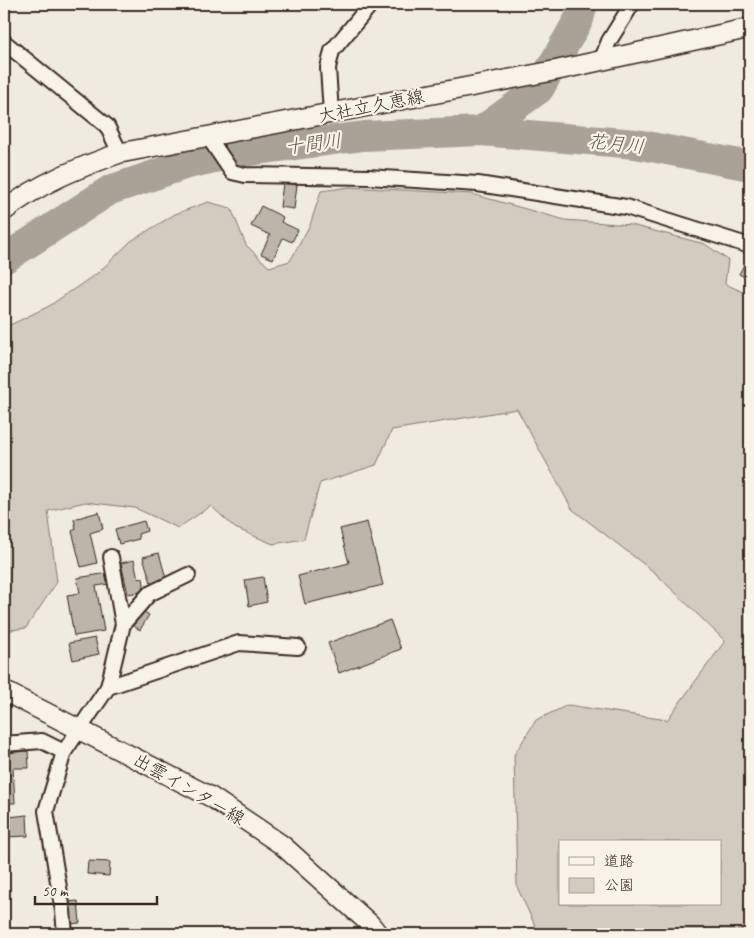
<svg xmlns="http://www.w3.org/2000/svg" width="754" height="938" viewBox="0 0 754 938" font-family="Caveat,'Klee One',sans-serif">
	<rect width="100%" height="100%" fill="#efebe0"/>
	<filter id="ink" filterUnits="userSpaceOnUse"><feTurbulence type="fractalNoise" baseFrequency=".02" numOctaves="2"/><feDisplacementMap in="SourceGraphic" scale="10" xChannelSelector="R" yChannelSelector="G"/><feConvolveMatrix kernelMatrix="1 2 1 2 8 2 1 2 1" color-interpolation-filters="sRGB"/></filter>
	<g filter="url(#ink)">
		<path fill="#d1cbc0" stroke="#867a6f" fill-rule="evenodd" d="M350,187L472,194L565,220L631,225L705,244L728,260L725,284L748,294L750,300V934H539L517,887L514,755L536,720L568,705L667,720L725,641L654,572L572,509L517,409L392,430L376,465L320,483L304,539L273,544L235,528L211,506L178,528L135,508L85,502L48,511L57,582L26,628L4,631V328L49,306L99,272L131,241L175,214L208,202L231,208L246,245L269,267L290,261L310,225L321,191ZM560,842H720V904H560Z"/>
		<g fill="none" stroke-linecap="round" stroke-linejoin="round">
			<g stroke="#aaa296" stroke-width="30">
				<polyline points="481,131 539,89 579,19 583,4"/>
				<polyline points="4,259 110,190 184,165 241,152 364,136 481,131 636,144 750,166"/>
			</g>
		</g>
		<g fill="#bdb5aa" stroke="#3b2a1e">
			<polygon points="283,183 297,185 294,209 280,207"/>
			<polygon points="261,206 283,217 281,222 298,230 292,242 283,238 273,259 261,254 270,235 251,226"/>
			<polygon points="746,261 750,263 750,280 739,274"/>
			<polygon points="99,512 103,529 90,533 97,563 81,567 72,531 76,529 74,519"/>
			<polygon points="144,521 147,531 138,534 139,539 119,544 115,529"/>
			<polygon points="367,522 383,585 305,604 298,576 349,563 340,529"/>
			<polygon points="159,553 167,582 152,586 143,557"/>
			<polygon points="134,560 138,579 143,578 145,591 128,594 121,563"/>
			<polygon points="108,573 110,584 96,586 104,631 74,636 67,595 80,593 77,578"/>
			<polygon points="263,577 267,602 249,606 245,580"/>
			<polygon points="141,610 149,615 140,630 132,625"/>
			<polygon points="390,620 401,649 339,673 328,643"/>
			<polygon points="95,638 99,654 73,660 69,643"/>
			<polygon points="28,751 29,768 13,768 15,803 7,803 8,817 27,815 28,836 4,837 4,753"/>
			<polygon points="88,861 110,862 109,876 87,874"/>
			<polygon points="78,901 80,923 69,924 67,902"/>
		</g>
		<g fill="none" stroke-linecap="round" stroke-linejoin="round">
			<g stroke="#3b2a1e" stroke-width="18">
				<g id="street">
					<polyline points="4,42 107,126 120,153"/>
					<polyline points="601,61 609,41 632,4"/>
					<polyline points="331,113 328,68 332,51 371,4"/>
					<polyline points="209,138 232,172 245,175 368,177 478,184 626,207 750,246"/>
					<polyline points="123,624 149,594 188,575"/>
					<polyline points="108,687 123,624 111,557"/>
					<polyline points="4,744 42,741 64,752"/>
					<polyline points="65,934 63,911 46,811 64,752 108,687 239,643 298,647"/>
				</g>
			</g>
			<g stroke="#3b2a1e" stroke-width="22">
				<g id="secondary">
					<path d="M4,211C39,183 78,168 120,153L558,70L750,28"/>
					<polyline points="4,691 211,797 282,845 370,924 378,934"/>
				</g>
			</g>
			<use href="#street" stroke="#f7f3e8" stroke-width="14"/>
			<use href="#secondary" stroke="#f7f3e8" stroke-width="19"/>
		</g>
	</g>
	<g text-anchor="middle" stroke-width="4.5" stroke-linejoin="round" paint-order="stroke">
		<g font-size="18" fill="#3b2a1e" stroke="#f7f3e8">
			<text transform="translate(371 106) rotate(-11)" y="6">大社立久恵線</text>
			<text transform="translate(189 789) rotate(30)" y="6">出雲インター線</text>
		</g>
		<g font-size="19" font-style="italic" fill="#625448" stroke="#f7f3e8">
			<text transform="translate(313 143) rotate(-7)" y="7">十間川</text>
			<text transform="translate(616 143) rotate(6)" y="7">花月川</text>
		</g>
	</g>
	<rect width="754" height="938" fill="none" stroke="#f7f3e8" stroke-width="20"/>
	<rect x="10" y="10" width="734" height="918" fill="none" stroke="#3b2a1e" stroke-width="2" filter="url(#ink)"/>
	<rect x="559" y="840" width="162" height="65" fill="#f7f3e8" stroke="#aca397"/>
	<rect x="569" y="857" width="25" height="8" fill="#f7f3e8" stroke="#aca397"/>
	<text x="604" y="866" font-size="15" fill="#3b2a1e">道路</text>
	<rect x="569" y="878" width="25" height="15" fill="#d1cbc0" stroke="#aca397"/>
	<text x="604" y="890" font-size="15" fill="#3b2a1e">公園</text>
	<path d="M35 896v8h122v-8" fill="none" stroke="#3b2a1e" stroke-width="2.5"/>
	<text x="42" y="896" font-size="15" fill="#3b2a1e" stroke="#f7f3e8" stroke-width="4" paint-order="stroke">50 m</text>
</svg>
